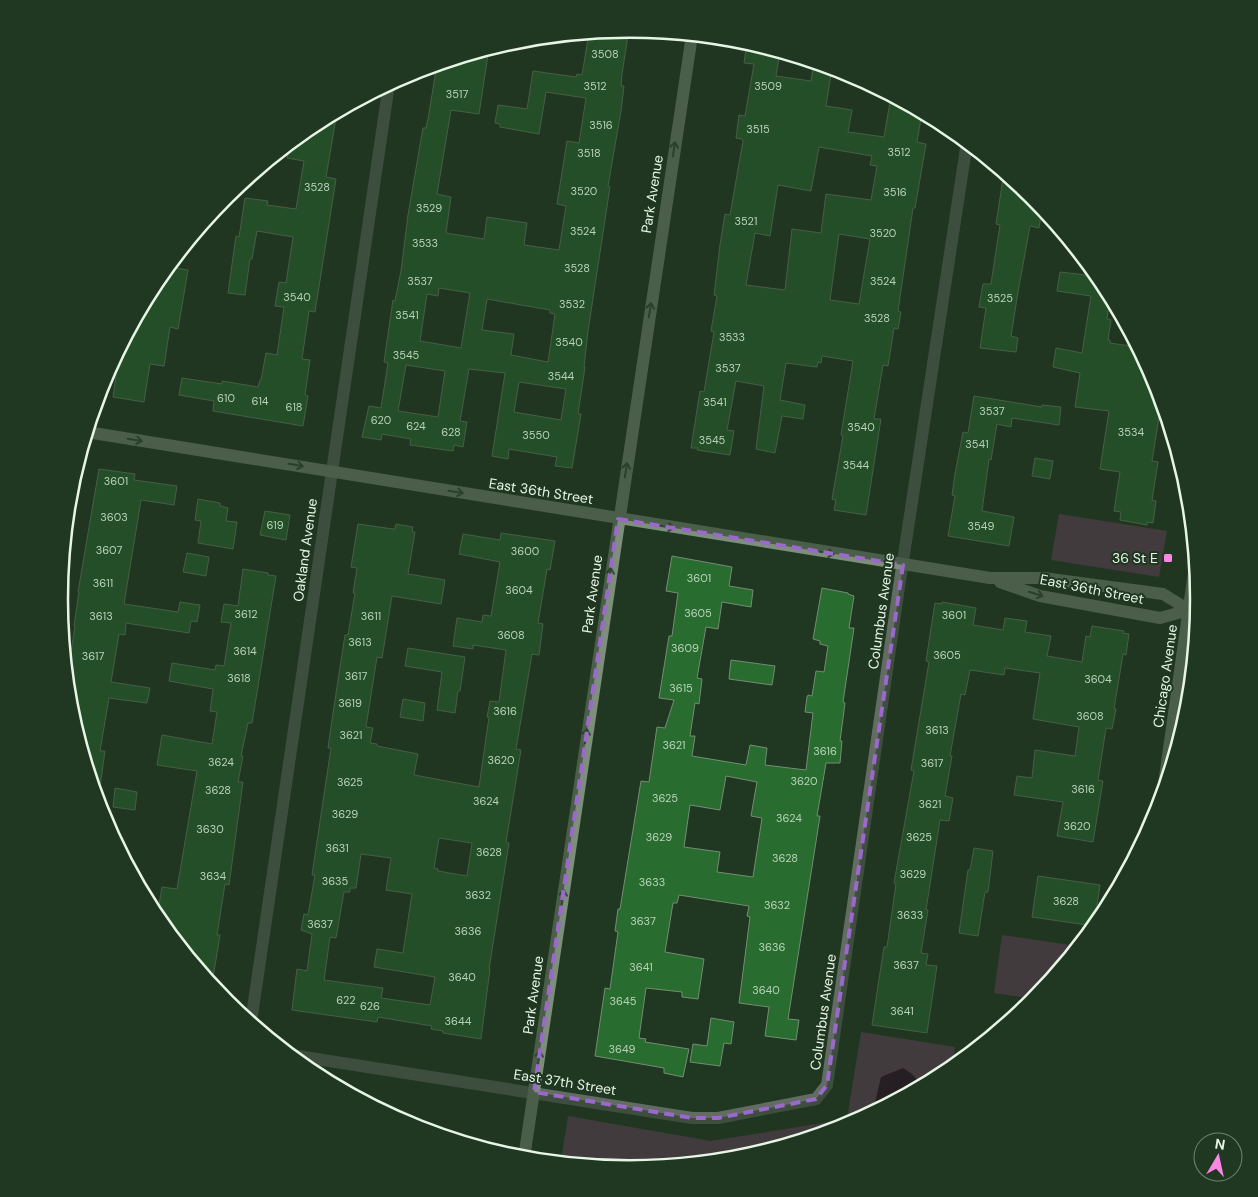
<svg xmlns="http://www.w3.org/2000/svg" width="1258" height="1197" viewBox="0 0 1258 1197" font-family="'DM Sans',sans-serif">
	<rect width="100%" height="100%" fill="#203721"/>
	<g fill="#694060">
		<polygon points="1059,514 1167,531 1159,577 1051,560"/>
		<polygon points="1002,935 1077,946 1034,999 994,993"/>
		<polygon points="861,1032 955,1047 952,1067 945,1072 847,1125 740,1157 629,1168 561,1161 568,1116 711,1141 847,1119"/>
	</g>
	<polygon fill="#2c0025" points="903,1068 912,1074 922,1085 873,1111 881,1077"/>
	<g fill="#296c2f" stroke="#748d74" fill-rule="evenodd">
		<path d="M629,29L622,74L621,86H624L621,111L608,186L610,187L588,331L584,367H585L578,414H581L572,468L555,466L557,457L509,449L508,459L492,456L505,373L469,369L460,421L467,422L463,447L454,445L453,451L410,445L411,439L382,434L381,440L362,437L369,406L381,408L388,363L384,362L393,300L395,301L401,271L408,215L423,128H426L428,119L437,64L489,48L479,114L451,110L437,194L451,197L446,233L484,239L487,217L527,223L524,245L559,250L566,206L557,204L567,141L579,143L586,98L546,92L539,134L500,127V124L495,123L498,105L527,109L533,71L576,77L577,74L582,75L589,33ZM439,288L470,293L461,348L420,341L427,294L438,296ZM487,299L550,310V313L555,314L548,362L511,355L514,334L482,330ZM406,365L445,371L438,417L398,411ZM519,382L566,389L561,420L514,412Z"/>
		<path d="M747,42L780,52L776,76L811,81L814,62L832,68L826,106L852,110L848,132L884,137L891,96L922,112L917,142L926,144L915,208H913L898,311L901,312L898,329L894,328L888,366L883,365L874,419H881L866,515L834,510L836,500L832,499L843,436L841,435L853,361L822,356L821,363L818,362L817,367L786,363L780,400L805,405L803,419L782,416L775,453L756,449L764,386L736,381L727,430L734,431L730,455L697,450L698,448H691L700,391L704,392L714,332L711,331L717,296L714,295L720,245L725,214L730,215L743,141L742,139L736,138L739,115L745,116L754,64L744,63ZM819,147L872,156L870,165L877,166L871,200L826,194L821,233L792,229L785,290L746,285L755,233L770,236L778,185L811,191ZM839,234L870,239L859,304L830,300Z"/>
		<polygon points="337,112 326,177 336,179 315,312 309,311 302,359 310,360 305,395 308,396 303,426 213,411 214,401 179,395 182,378 222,384 222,381 258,387 260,380 261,380 266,353 277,355 284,307 275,306 279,282 286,283 293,237 257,231 252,259 250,259 245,295 228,293 236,236 239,237 245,198 268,201 267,205 296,209 304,161 287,158 290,144 313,125"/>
		<polygon points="1004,172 1032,196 1042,208 1039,228 1030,226 1018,292 1011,336 1018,338 1016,352 980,348 986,308 979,307 983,284 991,284 1000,225 996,224"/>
		<polygon points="168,267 188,270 178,329 170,327 164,366 150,364 144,402 113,397 118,362 113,361 155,282"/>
		<polygon points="1060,272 1094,276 1095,272 1103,282 1112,299 1110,298 1107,319 1111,320 1108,340 1110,340 1110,343 1137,347 1155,381 1165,413 1161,412 1160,418 1159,417 1152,461 1158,462 1152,500 1156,501 1153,523 1147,522 1147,525 1120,520 1121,512 1114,511 1120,472 1100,469 1109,411 1075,407 1080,373 1053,367 1056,348 1082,353 1091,296 1057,291"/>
		<polygon points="974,396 1042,407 1042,405 1061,407 1059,425 1012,418 1011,427 997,424 991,460 989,459 982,511 1014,517 1009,546 948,536 955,496 952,495 955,474 963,432 968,433"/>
		<polygon points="1035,458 1053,461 1050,479 1032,476"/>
		<polygon points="99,469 135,474 134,480 177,486 174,505 141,500 124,604 178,612 180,602 200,605 197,622 191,621 189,633 126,623 125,635 119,634 111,682 150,688 147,703 109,698 100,751 105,751 98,801 70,709 67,676 75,627 74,626 79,592 78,592"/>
		<polygon points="198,499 220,503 220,506 228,508 226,521 237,522 233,549 198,543 201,521 195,520"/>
		<polygon points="265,511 290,515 286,540 260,535"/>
		<path d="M358,524L393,529H395L396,524L413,527L412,532H415L408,574L445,580L441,604L392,596L382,658L377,657L366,727L373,728L370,743L377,744V746L418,754L414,775L479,787L489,717H487L490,701L499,702L506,650L473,645V649L453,646L457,618L482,622L483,615L491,616L500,562L459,554L463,534L500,540L501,533L555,541L550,570L547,569L538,623L543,624L539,655L532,654L516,749L521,750L506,842L509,843L489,969H490L481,1039L443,1033V1031L431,1029L432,1026L378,1017L377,1022L292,1010L297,969L307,971L312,934L301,930L304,914L308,915L315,875H312L331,748H328L333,713L345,635H348L355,593H353L357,568L351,567ZM439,838L472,843L467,876L438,871V869L434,868ZM361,854L391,858L386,890L412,894L403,953L377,949L374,967L435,977L430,1005L381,998L383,988L324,980L330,937L336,938L344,892H350V888H356Z"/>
		<polygon points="187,553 209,557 206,576 183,572"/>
		<path d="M672,556L732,567L729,586L753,590L751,607L722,602L718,629L706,627L697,678L702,679L699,704L695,703L690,736H695L692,756L746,765L750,745L767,748L765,765L806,770L813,713L805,712L807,697L808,695L812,696L816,671L824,672L828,646L820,644V641L813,639L822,588L848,593V594L854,596L849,628H854L843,702L845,703L840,741H842L840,763H826L817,816H820L815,848L788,1019L799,1020L796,1040L765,1036L769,1007L739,1003L750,917L747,916L749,906L679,895L677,903H673L665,952L704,959L698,999L682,997V992L646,988L639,1038L646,1039L645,1042L689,1049L683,1077L664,1073V1068L595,1056L605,988L610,989L618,932L615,931L618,909H620L641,781L649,782L657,727L665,728L674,700L659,698L669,636H672L678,593L666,591ZM726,776L757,782L751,816L762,818L753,877L717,872L720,852L684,847L690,805L720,810Z"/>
		<polygon points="243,569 268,573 268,575 276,576 252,723 248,723 241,756 243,756 238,782 243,782 229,885 225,884 217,935 220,935 212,984 157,917 162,887 177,889 197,771 157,765 162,735 212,744 217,712 210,711 213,689 169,681 172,663 215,670 216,665 224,666 231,623 221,622 224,604 238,606"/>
		<polygon points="942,602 976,608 973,625 1003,630 1005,618 1027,621 1025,632 1051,636 1047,656 1082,662 1086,636 1090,637 1092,626 1124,631 1123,633 1129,634 1126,655 1123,654 1114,709 1116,709 1112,729 1106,728 1098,780 1103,781 1093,842 1057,836 1063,802 1014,795 1017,776 1032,778 1035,750 1075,756 1079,727 1033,719 1040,673 1005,668 1004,675 970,670 965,695 961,694 950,756 952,756 945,796 953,798 949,821 940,820 926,910 928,910 921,953 928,954 926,965 937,966 927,1033 872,1025 884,947 887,947 896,884 894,883 914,771 911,770 929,662 926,661 932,622 935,603 942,604"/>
		<polygon points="408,648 465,657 460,691 458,691 455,713 437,710 442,672 405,666"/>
		<polygon points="731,660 775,666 772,685 729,679"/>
		<polygon points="403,699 425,703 423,721 400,717"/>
		<polygon points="115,788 137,792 135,810 113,807"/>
		<polygon points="974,848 993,851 988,892 985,892 978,936 959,933 968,870 970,870"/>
		<polygon points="1038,876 1100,885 1094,926 1032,917"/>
		<polygon points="711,1018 734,1022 731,1044 724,1043 720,1066 690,1062 693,1044 707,1046"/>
	</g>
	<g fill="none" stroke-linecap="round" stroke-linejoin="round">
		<g stroke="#626c62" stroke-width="12">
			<polyline points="251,1022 389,84"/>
			<polyline points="291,1055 692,1118 718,1118 816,1099 827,1085 899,587 967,142"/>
		</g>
		<g stroke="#7d8e7d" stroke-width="12">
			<polyline points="87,432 990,578 1043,578 1163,594 1189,610"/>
			<polyline points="1000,582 1040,596 1160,618 1189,610"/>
			<polyline points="1163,791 1195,565"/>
			<polyline points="524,1158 692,35"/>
		</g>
	</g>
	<defs><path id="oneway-shaft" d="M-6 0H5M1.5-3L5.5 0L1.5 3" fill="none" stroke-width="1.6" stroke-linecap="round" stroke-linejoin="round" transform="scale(1.25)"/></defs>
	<g stroke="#374d38">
		<use href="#oneway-shaft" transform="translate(674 149) rotate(-81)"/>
		<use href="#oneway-shaft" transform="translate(650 310) rotate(-81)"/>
		<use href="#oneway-shaft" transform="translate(135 440) rotate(9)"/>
		<use href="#oneway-shaft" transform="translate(296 465) rotate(9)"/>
		<use href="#oneway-shaft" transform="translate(626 470) rotate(-81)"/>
		<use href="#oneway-shaft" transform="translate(456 492) rotate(10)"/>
		<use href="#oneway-shaft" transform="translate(667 527) rotate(9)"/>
		<use href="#oneway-shaft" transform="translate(827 553) rotate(9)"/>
		<use href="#oneway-shaft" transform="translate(610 575) rotate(-82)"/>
		<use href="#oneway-shaft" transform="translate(1036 594) rotate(17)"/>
		<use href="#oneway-shaft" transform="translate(586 736) rotate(-82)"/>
		<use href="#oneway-shaft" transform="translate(563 897) rotate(-82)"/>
		<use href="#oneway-shaft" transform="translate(539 1058) rotate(-82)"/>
	</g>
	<path d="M0 0H1258V1197H0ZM618,519L903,565L827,1085L816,1099L718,1118H692L534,1092Z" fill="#203721" fill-opacity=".55" fill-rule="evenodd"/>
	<path fill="none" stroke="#9b68cb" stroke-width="4" stroke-dasharray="10 6" stroke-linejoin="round" d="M618,519L903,565L827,1085L816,1099L718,1118H692L534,1092Z"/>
	<rect fill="#fc86e3" stroke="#203721" stroke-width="2" x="1163" y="553" width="10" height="10" rx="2.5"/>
	<g text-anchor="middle" stroke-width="4" stroke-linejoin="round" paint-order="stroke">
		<g font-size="11" fill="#b8d3b9">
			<text x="605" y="58">3508</text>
			<text x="595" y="90">3512</text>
			<text x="768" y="90">3509</text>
			<text x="457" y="98">3517</text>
			<text x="601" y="129">3516</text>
			<text x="758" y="133">3515</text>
			<text x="899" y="156">3512</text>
			<text x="589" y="157">3518</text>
			<text x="317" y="191">3528</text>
			<text x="584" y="195">3520</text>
			<text x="895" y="196">3516</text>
			<text x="429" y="212">3529</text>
			<text x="746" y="225">3521</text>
			<text x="583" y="235">3524</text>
			<text x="883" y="237">3520</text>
			<text x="425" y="247">3533</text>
			<text x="577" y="272">3528</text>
			<text x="420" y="285">3537</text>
			<text x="883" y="285">3524</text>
			<text x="297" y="301">3540</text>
			<text x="1000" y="302">3525</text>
			<text x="572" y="308">3532</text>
			<text x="407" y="319">3541</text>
			<text x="877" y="322">3528</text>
			<text x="732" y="341">3533</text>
			<text x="569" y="346">3540</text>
			<text x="406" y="359">3545</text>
			<text x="728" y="372">3537</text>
			<text x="561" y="380">3544</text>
			<text x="226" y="402">610</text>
			<text x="260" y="405">614</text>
			<text x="715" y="406">3541</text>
			<text x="294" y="411">618</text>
			<text x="992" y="415">3537</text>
			<text x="381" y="424">620</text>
			<text x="416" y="430">624</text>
			<text x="861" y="431">3540</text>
			<text x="451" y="436">628</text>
			<text x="1131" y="436">3534</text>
			<text x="536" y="439">3550</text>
			<text x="712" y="444">3545</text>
			<text x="977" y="448">3541</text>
			<text x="856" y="469">3544</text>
			<text x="116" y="485">3601</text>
			<text x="114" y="521">3603</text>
			<text x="275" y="529">619</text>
			<text x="981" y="530">3549</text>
			<text x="109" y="554">3607</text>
			<text x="525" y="555">3600</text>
			<text x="699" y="582">3601</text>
			<text x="103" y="587">3611</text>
			<text x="519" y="594">3604</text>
			<text x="698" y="617">3605</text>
			<text x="246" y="618">3612</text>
			<text x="954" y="619">3601</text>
			<text x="101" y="620">3613</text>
			<text x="371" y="620">3611</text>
			<text x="511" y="639">3608</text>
			<text x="360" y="646">3613</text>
			<text x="685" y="652">3609</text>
			<text x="245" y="655">3614</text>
			<text x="947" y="659">3605</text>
			<text x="93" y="660">3617</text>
			<text x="356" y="680">3617</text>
			<text x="239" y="682">3618</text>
			<text x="1098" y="683">3604</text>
			<text x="681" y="692">3615</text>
			<text x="350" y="707">3619</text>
			<text x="505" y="715">3616</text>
			<text x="1090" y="720">3608</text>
			<text x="937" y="734">3613</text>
			<text x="351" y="739">3621</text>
			<text x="674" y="749">3621</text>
			<text x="825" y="755">3616</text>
			<text x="501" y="764">3620</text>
			<text x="221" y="766">3624</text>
			<text x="932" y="767">3617</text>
			<text x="804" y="785">3620</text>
			<text x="350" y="786">3625</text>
			<text x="1083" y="793">3616</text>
			<text x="218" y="794">3628</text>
			<text x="665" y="802">3625</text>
			<text x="486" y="805">3624</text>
			<text x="930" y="808">3621</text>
			<text x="345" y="818">3629</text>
			<text x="789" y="822">3624</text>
			<text x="1077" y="830">3620</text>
			<text x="210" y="833">3630</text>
			<text x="659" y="841">3629</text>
			<text x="919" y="841">3625</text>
			<text x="337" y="852">3631</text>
			<text x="489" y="856">3628</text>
			<text x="785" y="862">3628</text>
			<text x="913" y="878">3629</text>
			<text x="213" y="880">3634</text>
			<text x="335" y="885">3635</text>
			<text x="652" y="886">3633</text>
			<text x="478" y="899">3632</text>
			<text x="1066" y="905">3628</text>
			<text x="777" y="909">3632</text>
			<text x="910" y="919">3633</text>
			<text x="643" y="925">3637</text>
			<text x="320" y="928">3637</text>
			<text x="468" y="935">3636</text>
			<text x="772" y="951">3636</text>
			<text x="906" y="969">3637</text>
			<text x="641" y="971">3641</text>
			<text x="462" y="981">3640</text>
			<text x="766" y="994">3640</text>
			<text x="346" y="1004">622</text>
			<text x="623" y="1005">3645</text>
			<text x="370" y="1010">626</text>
			<text x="902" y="1015">3641</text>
			<text x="458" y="1025">3644</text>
			<text x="622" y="1053">3649</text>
		</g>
		<g font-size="14" fill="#e7f5e7" stroke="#203721">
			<text transform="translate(652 194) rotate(-81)" y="5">Park Avenue</text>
			<text transform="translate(541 491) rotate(9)" y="5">East 36th Street</text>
			<text transform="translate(305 550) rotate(-82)" y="5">Oakland Avenue</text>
			<text transform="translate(1092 589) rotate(11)" y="5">East 36th Street</text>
			<text transform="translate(592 594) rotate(-82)" y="5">Park Avenue</text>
			<text transform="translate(881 611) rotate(-82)" y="5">Columbus Avenue</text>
			<text transform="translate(1165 676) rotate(-82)" y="5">Chicago Avenue</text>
			<text transform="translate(533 995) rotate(-82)" y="5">Park Avenue</text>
			<text transform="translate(823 1012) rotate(-82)" y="5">Columbus Avenue</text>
			<text transform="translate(565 1082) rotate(9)" y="5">East 37th Street</text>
		</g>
		<g font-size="14" fill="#e7f5e7" stroke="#203721" text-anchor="end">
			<text x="1158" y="563">36 St E</text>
		</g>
	</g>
	<path d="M0 0H1258V1197H0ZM68 599a561 561 0 1 1 1122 0a561 561 0 1 1-1122 0Z" fill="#203721" fill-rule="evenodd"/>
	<path fill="none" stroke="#e7f5e7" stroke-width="2.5" d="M68 599a561 561 0 1 1 1122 0a561 561 0 1 1-1122 0Z"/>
	<g transform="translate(1218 1157) rotate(9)"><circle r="24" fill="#203721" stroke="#708370"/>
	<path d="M0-4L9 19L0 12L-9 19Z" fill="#fc86e3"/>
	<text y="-8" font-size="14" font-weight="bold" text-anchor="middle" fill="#e7f5e7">N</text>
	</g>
</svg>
